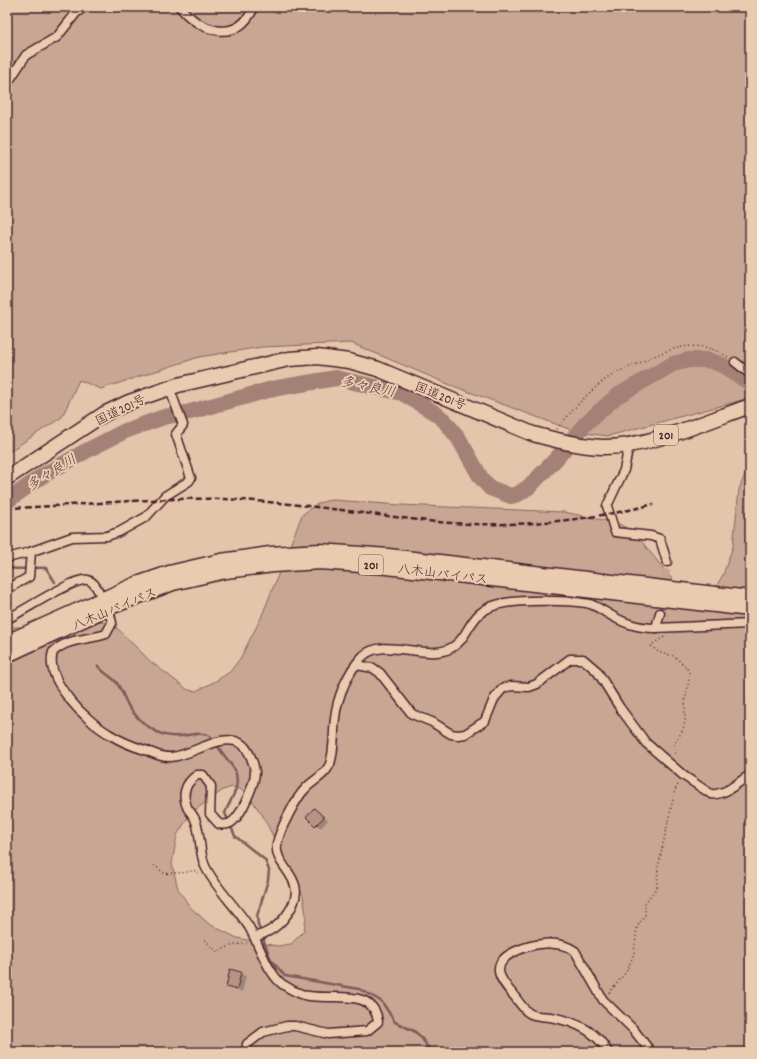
<svg xmlns="http://www.w3.org/2000/svg" width="757" height="1059" viewBox="0 0 757 1059" font-family="Dekko,'Klee One',sans-serif">
	<rect width="100%" height="100%" fill="#e3c5ab"/>
	<filter id="ink" filterUnits="userSpaceOnUse"><feTurbulence type="fractalNoise" baseFrequency=".025" numOctaves="2"/><feDisplacementMap in="SourceGraphic" scale="8" xChannelSelector="R" yChannelSelector="G"/><feConvolveMatrix kernelMatrix="1 2 1 2 8 2 1 2 1" color-interpolation-filters="sRGB"/></filter>
	<g filter="url(#ink)">
		<g fill="#c7a793" stroke="#88635f" fill-rule="evenodd">
			<polygon points="7,7 750,7 750,398 608,436 577,432 448,384 351,343 262,347 199,357 101,389 79,380 62,417 7,453"/>
			<path d="M750,463V1052H7V627H34L82,618L103,622L118,629L151,662L188,690L196,691L214,682L230,672L241,657L261,618L302,515C312,507 319,501 333,500L400,505L564,512L617,523L634,532L675,583L715,588L723,575L733,546L739,489ZM232,787L240,789L248,795L263,816L303,896L306,915L304,931L291,944L277,946L237,938L209,924L190,907L178,889L172,864L177,835L191,813L223,790Z"/>
		</g>
		<g fill="#0003">
			<polygon points="314,809 328,820 321,828 316,825"/>
			<polygon points="231,970 246,976 242,992 227,987"/>
		</g>
		<g fill="none" stroke-linecap="round" stroke-linejoin="round">
			<g stroke="#805a58" stroke-width="2.5">
				<path d="M7,567C20,572 33,566 46,568L55,582"/>
				<path d="M98,666C103,673 111,676 116,682C122,689 124,699 129,707C138,720 155,735 171,736C184,738 198,730 210,736L235,770C241,789 231,797 225,813L235,836L265,860L269,870L268,880L257,916L258,925L271,960L285,976L359,989L374,997L382,1002L395,1022L414,1031L420,1036L430,1050L439,1052"/>
			</g>
			<polyline stroke="#a48176" stroke-width="16" points="7,501 42,476 86,451 125,431 164,417 190,412 272,389 336,378 402,393 435,413 444,420 459,439 481,478 490,488 511,496 518,494 530,486 556,459 585,424 617,396 673,364 689,360 708,360 722,365 750,383"/>
		</g>
		<g fill="#b69485" stroke="#4a1f2b">
			<polygon points="314,808 324,817 315,826 306,817"/>
			<polygon points="230,969 241,972 237,990 226,987"/>
		</g>
		<g fill="none" stroke-linecap="round" stroke-linejoin="round">
			<polyline stroke="#c4a491" stroke-width="8" stroke-dasharray="8 4" stroke-linecap="butt" points="660,613 667,562"/>
			<g stroke="#4a1f2b" stroke-width="11">
				<g id="street">
					<path d="M180,7C201,33 238,44 254,7"/>
					<polyline points="7,84 26,55 57,37 76,13 84,7"/>
					<polyline points="735,362 750,374"/>
					<polyline points="629,445 624,470 607,506 615,532 651,536 660,539 667,562"/>
					<polyline points="7,558 27,553 72,537 107,536 119,532 146,517 165,496 189,481 191,478 176,434 183,425 169,387"/>
					<polyline points="7,589 29,577 31,552"/>
					<path d="M110,614L112,623L106,634C89,640 67,638 53,652C44,680 86,721 109,734C120,741 132,746 145,750C153,753 162,758 171,757C192,756 221,732 240,743C248,747 254,763 255,772C255,783 242,814 233,821C229,825 224,825 219,824L210,814L211,786L203,775H197C185,783 181,795 188,809C191,813 195,817 196,822C201,836 199,852 205,866C216,889 236,906 249,927C259,944 267,972 282,984C288,988 298,993 304,995C328,1002 374,985 378,1022L367,1031L328,1034L295,1026H287L263,1032L247,1044L246,1052"/>
					<path d="M7,619C22,612 74,577 88,580C95,582 97,589 100,594"/>
					<polyline points="656,628 750,624"/>
					<path d="M357,665L373,668L380,673L412,714L432,722L451,734L458,735L465,734L485,721L494,699L503,688L511,686L529,687L537,684L570,659H583L597,671L620,708L646,743L684,776L711,794C725,796 738,782 750,775"/>
					<path d="M255,937C270,932 279,926 288,913C312,878 273,869 277,844C279,831 296,798 305,789C313,780 325,776 330,764C335,749 333,733 335,718C337,698 348,671 363,656C383,637 425,660 449,649C473,638 465,609 505,603C523,600 572,600 590,604C596,606 602,610 607,613C623,623 637,628 656,628L660,613"/>
					<path d="M608,1052C596,1030 574,1021 550,1017C544,1016 535,1017 529,1013C524,1010 519,1002 515,997C502,982 487,965 514,952C532,943 558,939 575,951L603,1000L633,1029L651,1052"/>
				</g>
			</g>
			<g stroke="#4a1f2b" stroke-width="17">
				<g id="highway">
					<path d="M7,478L104,414L129,402L178,385L289,359L317,357L349,361L378,369L533,434C555,440 578,446 602,447C648,448 707,421 750,406"/>
					<polyline points="7,642 137,584 169,573 221,561 270,554 320,551 388,556 750,598"/>
					<polyline points="7,655 113,606 173,583 226,571 273,565 320,562 387,567 750,609"/>
				</g>
			</g>
			<g stroke="#4a1f2b" stroke-width="1.5" stroke-dasharray="1 3" stroke-linecap="butt">
				<path d="M557,429C573,409 592,387 614,374C621,370 629,367 637,364C669,349 695,336 728,357"/>
				<polyline points="664,637 651,645 652,647 660,653 674,656 686,667 690,674 685,701 685,721 683,730 674,744 675,756"/>
				<path d="M154,865L165,874C177,871 180,875 194,870L199,874"/>
				<polyline points="205,940 217,952 230,946 247,943"/>
				<polyline points="609,993 626,972 634,954 637,927 645,915 645,903 657,887 658,867 675,790 679,783"/>
			</g>
			<use href="#street" stroke="#e9ccb0" stroke-width="8"/>
			<use href="#highway" stroke="#e9ccb0" stroke-width="14"/>
			<path stroke="#4a1f2b" stroke-width="2.5" stroke-dasharray="6 3" stroke-linecap="butt" d="M7,508C85,506 164,495 242,500C307,504 372,515 437,522C509,528 585,522 654,504"/>
		</g>
	</g>
	<g text-anchor="middle" stroke-width="4" stroke-linejoin="round" paint-order="stroke">
		<g fill="#e9ccb0" stroke="#7a5353" stroke-width="1">
			<rect x="654" y="425" width="24" height="20" rx="3"/>
			<rect x="359" y="555" width="24" height="20" rx="3"/>
		</g>
		<g font-size="12" font-weight="bold" fill="#4a1f2b">
			<text x="666" y="439">201</text>
			<text x="371" y="569">201</text>
		</g>
		<g font-size="13" fill="#4a1f2b" stroke="#e9ccb0">
			<text transform="translate(441 395) rotate(22)" y="5">国道201号</text>
			<text transform="translate(120 409) rotate(-26)" y="5">国道201号</text>
			<text transform="translate(443 573) rotate(7)" y="5">八木山バイパス</text>
			<text transform="translate(114 608) rotate(-23)" y="5">八木山バイパス</text>
		</g>
		<g font-size="14" font-style="italic" fill="#5c333a" stroke="#e9ccb0">
			<text transform="translate(368 386) rotate(12)" y="5">多々良川</text>
			<text transform="translate(51 472) rotate(-32)" y="5">多々良川</text>
		</g>
	</g>
	<rect width="757" height="1059" fill="none" stroke="#e9ccb0" stroke-width="24"/>
	<rect x="12" y="12" width="733" height="1035" fill="none" stroke="#4a1f2b" stroke-width="1.5" filter="url(#ink)"/>
</svg>
